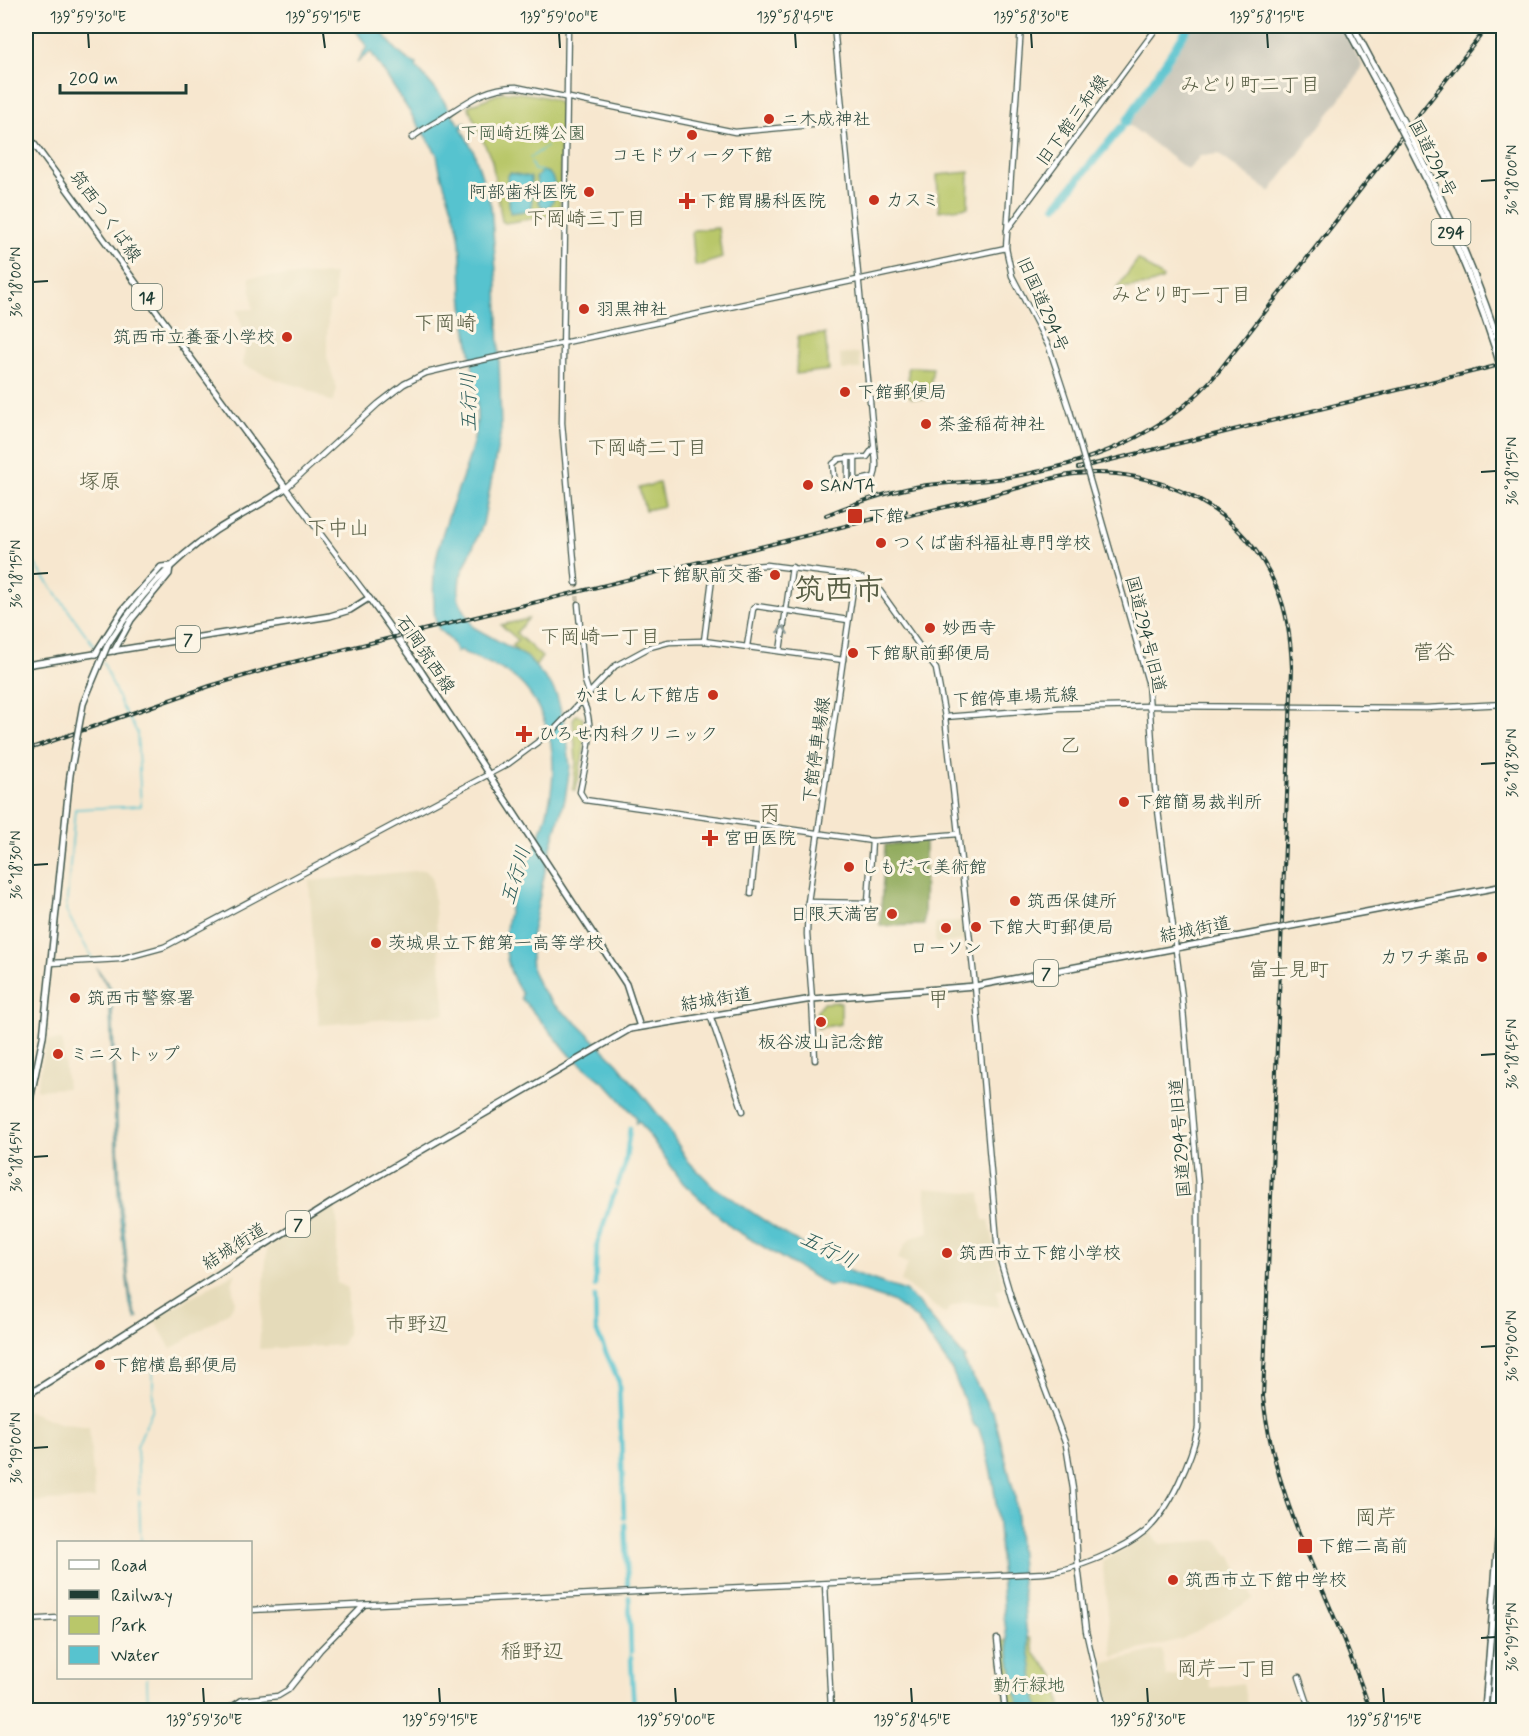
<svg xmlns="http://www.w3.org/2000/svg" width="1529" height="1736" viewBox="0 0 1529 1736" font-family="Mynerve,'Klee One',sans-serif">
	<rect width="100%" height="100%" fill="#fcf5e5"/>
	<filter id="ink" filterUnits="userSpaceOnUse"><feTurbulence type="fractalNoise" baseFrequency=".0167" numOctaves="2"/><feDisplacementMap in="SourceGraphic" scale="12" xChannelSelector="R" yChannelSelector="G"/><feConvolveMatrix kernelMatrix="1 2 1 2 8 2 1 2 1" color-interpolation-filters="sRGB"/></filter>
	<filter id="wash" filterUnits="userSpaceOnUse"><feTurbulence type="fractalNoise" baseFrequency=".008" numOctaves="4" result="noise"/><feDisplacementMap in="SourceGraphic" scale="24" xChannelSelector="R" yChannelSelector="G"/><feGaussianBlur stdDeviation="1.35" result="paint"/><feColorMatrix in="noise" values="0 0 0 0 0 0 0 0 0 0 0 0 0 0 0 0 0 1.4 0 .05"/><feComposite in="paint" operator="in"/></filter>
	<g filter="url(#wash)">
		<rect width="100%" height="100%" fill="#f7e7cf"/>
		<g fill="#e5dbba">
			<polygon points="334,274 335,301 329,304 327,336 327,357 337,389 333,403 305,388 280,381 243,365 246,339 237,310 253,309 249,277"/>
			<polygon points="859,353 861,369 841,370 840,354"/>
			<polygon points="425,870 432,877 445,1014 319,1025 309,881"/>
			<polygon points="965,920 967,940 935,944 935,923"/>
			<polygon points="47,1040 62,1040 67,1088 36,1090"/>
			<polygon points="925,1188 980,1193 983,1220 989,1220 1003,1288 996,1291 1000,1307 964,1302 950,1308 945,1314 901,1281 908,1264 898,1259 904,1246 911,1238 929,1233"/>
			<polygon points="335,1210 337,1216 337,1283 348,1288 347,1334 342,1345 259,1349 267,1248 298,1228 298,1238 305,1239 307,1223 323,1212"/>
			<polygon points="236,1272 232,1285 235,1302 229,1312 171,1349 154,1319"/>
			<polygon points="26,1410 59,1423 89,1427 95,1499 26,1502"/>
			<polygon points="1150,1531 1160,1544 1218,1540 1228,1556 1232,1556 1253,1599 1182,1639 1113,1657 1102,1561 1140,1541"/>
			<polygon points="1162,1649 1166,1676 1208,1672 1211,1688 1243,1683 1248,1710 1111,1710 1101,1667 1105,1663"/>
		</g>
		<polygon fill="#c7c5b8" points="1194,26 1341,26 1362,65 1356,78 1270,192 1218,154 1200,156 1188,170 1129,125"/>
		<g fill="#b9c76a" stroke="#6c824f" stroke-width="1.5">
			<path d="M503,92C516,92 553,95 561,105L560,214L505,223L502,221L492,161L468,106Z"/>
			<polygon points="969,172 968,207 939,211 937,175"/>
			<polygon points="718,228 722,258 698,266 695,265 692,232 694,230"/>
			<polygon points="1138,259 1163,278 1162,280 1148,285 1117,288"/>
			<polygon points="825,334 829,370 796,374 798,336"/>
			<polygon points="908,367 933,368 928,399 912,398 909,395"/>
			<polygon points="659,483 664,506 645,510 639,488"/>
			<polygon points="528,619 516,633 542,657 535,667 512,646 518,640 501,625"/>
			<polygon points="576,715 583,717 584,750 576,790 573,790 576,762 573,719"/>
			<polygon points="841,1002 841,1024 817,1028 817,1011 823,1003"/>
			<polygon points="1030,1638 1035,1654 1055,1676 1062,1710 1007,1710 1002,1666 1002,1641"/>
		</g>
		<polygon fill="#92ac5e" stroke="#587449" stroke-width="1.5" points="925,841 924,925 880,926 885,845"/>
		<g fill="#57c3cf" stroke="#3b8082" stroke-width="1.5">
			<path d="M353,26H377C388,40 402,60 417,64L416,67L438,92L459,125L465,122L466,125L461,128L474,152L491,206L497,284L501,430L483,524L460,577L458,598L473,627L527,657L551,685L557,696L567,736H570L567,738L570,767L565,799L548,857L530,942L532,970L539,986L552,1003L578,1024L618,1064L664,1122L688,1161L714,1187L783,1233L851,1272L905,1291L920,1305L965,1358L963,1359L990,1409L993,1411L1015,1496L1026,1628L1038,1706L1042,1710H1019L1018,1705H1015L1018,1702C1010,1665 1004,1626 1002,1588C998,1529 999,1486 979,1429L974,1425L952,1370L916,1318L892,1301L839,1284L829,1286L732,1228L683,1183L639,1121L636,1123V1117L607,1085L571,1056L521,998L522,994C501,962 502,933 513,898C516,888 519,876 524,868C528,860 534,852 537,843C552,806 560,761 545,723C528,679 508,670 466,654L461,650L456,652C455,642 446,637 440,630C435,625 434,611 434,603C428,538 467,486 477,424L474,423L477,422C478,382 467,342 463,303C460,278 463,253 458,229C453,204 440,181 437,154L371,52L357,62L367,47Z"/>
			<path d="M542,171L549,173C557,181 557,201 548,207H542L538,201L546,189L545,185L539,191L536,178Z"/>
			<polygon points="510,173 531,177 532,210 510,213 507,177"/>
			<path d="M96,967L111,988L121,1211C127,1235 126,1303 138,1318L136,1319L130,1304L119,1210L109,989Z"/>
		</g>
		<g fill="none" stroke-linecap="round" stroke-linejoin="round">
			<g stroke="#57c3cf" stroke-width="1.5">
				<polyline points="530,158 546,147"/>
				<polyline points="531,162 534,170 542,171"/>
				<polyline points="26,552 95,647"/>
				<polyline points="92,958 66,911 75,809 141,806 137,732 122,707 103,662"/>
				<polyline points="139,1495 137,1446 153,1408 153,1358"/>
				<polyline points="139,1500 141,1542"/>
				<polyline points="147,1678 148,1710"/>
			</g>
			<g stroke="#57c3cf" stroke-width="4.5">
				<polyline points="617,1186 625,1165 630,1128"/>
				<polyline points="595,1286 597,1244 615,1191"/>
				<polyline points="595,1297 596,1330 619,1382"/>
				<polyline points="619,1385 624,1518"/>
				<polyline points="625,1524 628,1588"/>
				<polyline points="629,1597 631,1652"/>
				<polyline points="631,1657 634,1710"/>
			</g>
			<g stroke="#57c3cf" stroke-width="8">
				<polyline points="1126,122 1189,26"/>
				<polyline points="1056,206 1121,128"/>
			</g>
		</g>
	</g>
	<g filter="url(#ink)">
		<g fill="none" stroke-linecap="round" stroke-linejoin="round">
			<polyline stroke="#ccc5b0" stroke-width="4.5" stroke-dasharray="4.5 2" stroke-linecap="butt" points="576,583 578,604"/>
			<g stroke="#3f564b" stroke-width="7">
				<g id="tertiary">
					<polyline points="568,26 562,423 576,583"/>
					<path d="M834,26C848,165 861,305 874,444C875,455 878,467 874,477L848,483V458L867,457L874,447"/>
					<polyline points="1021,26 1006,248 1012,276 1049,347 1070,411"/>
					<path d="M412,138C421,130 433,124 444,117C467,102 486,87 516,87L735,132L843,122"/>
					<polyline points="1007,230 1158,26"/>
					<polyline points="848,458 839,459 833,464 835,486 848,483"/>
					<polyline points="855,482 855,458"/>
					<polyline points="369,598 286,488 378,404 404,384 426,373 464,364 1006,248"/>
					<polyline points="578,604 585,681 589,693"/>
					<polyline points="704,641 712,579 720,568 767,565 855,576"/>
					<polyline points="747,646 753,609 756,606 848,620"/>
					<polyline points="780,651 792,567"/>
					<path d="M583,702C597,728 585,765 580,792L585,800L872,841L958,834"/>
					<polyline points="1150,706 1426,708 1504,704"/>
					<polyline points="945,717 975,986 998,1253 1013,1304 1066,1445 1073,1489 1078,1566 1086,1631 1104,1710"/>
					<polyline points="751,894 758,825"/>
					<polyline points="808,902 868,903 872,841"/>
					<polyline points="52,963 120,959 164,947 508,764 554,730 615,666 650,647 669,642 704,641 843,660"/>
					<polyline points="812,999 815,1060"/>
					<polyline points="710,1015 743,1111"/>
					<polyline points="825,1584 831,1710"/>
					<path d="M250,1610L1044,1573C1075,1570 1122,1551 1146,1531C1170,1509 1192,1459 1198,1428V1185L1182,997L1155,787L1148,682L1100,515"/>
					<polyline points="26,1620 58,1618"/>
					<polyline points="997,1639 1005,1710"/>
					<polyline points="1299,1677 1310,1710"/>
					<polyline points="227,1710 242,1700 278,1696 288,1690 320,1650 364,1605"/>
				</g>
			</g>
			<g stroke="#3f564b" stroke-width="7">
				<polyline id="secondary" points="812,999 807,934 808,902 855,576 867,580 878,588 936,669 945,717 1059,708 1150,706"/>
			</g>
			<g stroke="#3f564b" stroke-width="8">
				<g id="primary">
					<path d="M26,133L286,488C263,504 238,516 215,531C170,562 137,598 108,644"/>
					<polyline points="95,654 123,610 161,567 170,566 169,574 131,620 114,651"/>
					<polyline points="26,665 330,616 350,610 369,598 421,671 626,984 640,1027"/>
					<polyline points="1286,927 1504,886"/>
					<polyline points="26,1120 43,1037 70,775"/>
					<polyline points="26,1396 331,1203 630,1029 812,999 975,986 1277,929"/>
				</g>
			</g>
			<g stroke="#3f564b" stroke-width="8">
				<g id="trunk">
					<polyline points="1346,26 1382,93"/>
					<polyline points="1353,26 1387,90"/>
					<polyline points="1485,1710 1504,1460"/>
					<polyline points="1492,1710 1504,1547"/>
				</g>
			</g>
			<use href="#tertiary" stroke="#fff" stroke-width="4.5"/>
			<use href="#secondary" stroke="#fff" stroke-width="4.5"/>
			<use href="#primary" stroke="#fff" stroke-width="5"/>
			<use href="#trunk" stroke="#fff" stroke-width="5"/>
			<g stroke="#1f3d34" stroke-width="4">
				<g id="rail">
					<polyline points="1078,468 1504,364"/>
					<path d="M826,515C858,502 892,490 927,485C952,482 978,482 1004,478C1087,465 1164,437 1219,371L1488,26"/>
					<path d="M898,518C932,510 966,503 1000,493C1024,487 1050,477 1075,474C1159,466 1244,508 1277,589C1288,614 1291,641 1292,669L1263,1397C1276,1513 1335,1601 1370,1710"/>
					<polyline points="26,750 210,686 281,665 906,511"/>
				</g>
			</g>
			<use href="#rail" stroke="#fcf5e5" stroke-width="1.5" stroke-dasharray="4.5" stroke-linecap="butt"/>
			<g stroke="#3f564b" stroke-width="7" stroke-linecap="butt">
				<polyline id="tertiary-bridge" points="1070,411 1100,515"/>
			</g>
			<g stroke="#3f564b" stroke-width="8" stroke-linecap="butt">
				<g id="primary-bridge">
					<polyline points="70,775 83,704 108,644"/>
					<polyline points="1277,929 1286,927"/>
				</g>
			</g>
			<g stroke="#3f564b" stroke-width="8" stroke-linecap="butt">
				<g id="trunk-bridge">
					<path d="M1387,90C1433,178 1475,265 1504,359"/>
					<path d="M1382,93C1431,185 1476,278 1504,379"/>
				</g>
			</g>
			<use href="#tertiary-bridge" stroke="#fff" stroke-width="4.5"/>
			<use href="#primary-bridge" stroke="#fff" stroke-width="5"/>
			<use href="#trunk-bridge" stroke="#fff" stroke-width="5"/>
		</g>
		<defs><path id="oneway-chevron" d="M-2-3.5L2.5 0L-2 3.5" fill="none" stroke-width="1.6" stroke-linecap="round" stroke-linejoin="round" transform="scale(1.5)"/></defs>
		<use stroke="#8f9e9a" href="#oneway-chevron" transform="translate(783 630) rotate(-81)"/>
	</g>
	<path fill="none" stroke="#1f3d34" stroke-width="2" d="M88,33L89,48M323,33L325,48M559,33L560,48M795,33L796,48M1031,33L1032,48M1267,33L1268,48M1481,181L1496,180M33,282L48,281M1481,472L1496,471M33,574L48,573M1481,764L1496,763M33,865L48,864M1481,1055L1496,1054M33,1157L48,1156M1481,1347L1496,1346M33,1448L48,1447M1481,1638L1496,1637M203,1688L204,1703M439,1688L440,1703M675,1688L676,1703M911,1688L912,1703M1147,1688L1148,1703M1383,1688L1384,1703"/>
	<g fill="#c8321e" stroke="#fcf5e5" stroke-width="2">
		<circle cx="769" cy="119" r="6"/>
		<circle cx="692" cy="135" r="6"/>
		<circle cx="589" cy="192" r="6"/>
		<circle cx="874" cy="200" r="6"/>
		<path d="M684 192h6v6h6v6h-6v6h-6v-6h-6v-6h6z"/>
		<circle cx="584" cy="309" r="6"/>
		<circle cx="287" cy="337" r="6"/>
		<circle cx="845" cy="392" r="6"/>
		<circle cx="926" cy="424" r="6"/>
		<circle cx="808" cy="485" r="6"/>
		<rect x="847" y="508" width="16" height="16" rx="3"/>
		<circle cx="881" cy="543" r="6"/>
		<circle cx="775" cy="575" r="6"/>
		<circle cx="930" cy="628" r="6"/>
		<circle cx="853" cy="653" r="6"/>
		<circle cx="713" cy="695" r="6"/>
		<path d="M521 725h6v6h6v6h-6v6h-6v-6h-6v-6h6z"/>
		<circle cx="1124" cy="802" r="6"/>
		<path d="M707 829h6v6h6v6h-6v6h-6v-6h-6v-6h6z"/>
		<circle cx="849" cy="867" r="6"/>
		<circle cx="1015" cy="901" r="6"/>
		<circle cx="892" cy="914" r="6"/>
		<circle cx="976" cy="927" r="6"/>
		<circle cx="946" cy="928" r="6"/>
		<circle cx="376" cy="943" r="6"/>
		<circle cx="1482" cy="957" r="6"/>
		<circle cx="75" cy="998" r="6"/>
		<circle cx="821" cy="1022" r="6"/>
		<circle cx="58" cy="1054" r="6"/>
		<circle cx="947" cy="1253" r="6"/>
		<circle cx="100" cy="1365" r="6"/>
		<rect x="1297" y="1538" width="16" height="16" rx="3"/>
		<circle cx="1173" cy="1580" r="6"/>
	</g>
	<g text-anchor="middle" stroke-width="6" stroke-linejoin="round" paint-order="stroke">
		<g fill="#fcf5e5" stroke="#617469" stroke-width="1.5">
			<rect x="1431.5" y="219" width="39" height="26" rx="4.5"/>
			<rect x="132" y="284" width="30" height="26" rx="4.5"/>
			<rect x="176" y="626" width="24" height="26" rx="4.5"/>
			<rect x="1034" y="960" width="24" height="26" rx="4.5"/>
			<rect x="286" y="1211" width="24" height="26" rx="4.5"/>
		</g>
		<g font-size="16" font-weight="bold" fill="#1f3d34">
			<text x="1451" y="238">294</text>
			<text x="147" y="303">14</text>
			<text x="188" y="645">7</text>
			<text x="1046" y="979">7</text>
			<text x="298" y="1230">7</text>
		</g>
		<g font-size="18" fill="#1f3d34" stroke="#fcf5e5" text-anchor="start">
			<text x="781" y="125">ニ木成神社</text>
			<text x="692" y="161" text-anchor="middle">コモドヴィータ下館</text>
			<text x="577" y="198" text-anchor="end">阿部歯科医院</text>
			<text x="886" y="206">カスミ</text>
			<text x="700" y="207">下館胃腸科医院</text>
			<text x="596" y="315">羽黒神社</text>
			<text x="275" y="343" text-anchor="end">筑西市立養蚕小学校</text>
			<text x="857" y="398">下館郵便局</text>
			<text x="938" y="430">茶釜稲荷神社</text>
			<text x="820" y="491">SANTA</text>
			<text x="868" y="522">下館</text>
			<text x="893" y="549">つくば歯科福祉専門学校</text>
			<text x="763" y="581" text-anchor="end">下館駅前交番</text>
			<text x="942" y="634">妙西寺</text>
			<text x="865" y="659">下館駅前郵便局</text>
			<text x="701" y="701" text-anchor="end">かましん下館店</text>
			<text x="538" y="740">ひろせ内科クリニック</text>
			<text x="1136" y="808">下館簡易裁判所</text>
			<text x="724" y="844">宮田医院</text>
			<text x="861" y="873">しもだて美術館</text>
			<text x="1027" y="907">筑西保健所</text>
			<text x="880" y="920" text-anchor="end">日限天満宮</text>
			<text x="988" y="933">下館大町郵便局</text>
			<text x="388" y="949">茨城県立下館第一高等学校</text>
			<text x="946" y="954" text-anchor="middle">ローソン</text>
			<text x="1470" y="963" text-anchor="end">カワチ薬品</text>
			<text x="87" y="1004">筑西市警察署</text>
			<text x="821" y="1048" text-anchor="middle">板谷波山記念館</text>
			<text x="70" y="1060">ミニストップ</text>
			<text x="959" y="1259">筑西市立下館小学校</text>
			<text x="112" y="1371">下館横島郵便局</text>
			<text x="1318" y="1552">下館二高前</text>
			<text x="1185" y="1586">筑西市立下館中学校</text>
		</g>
		<g font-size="18" fill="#1f3d34" stroke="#fcf5e5">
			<text transform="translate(1072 120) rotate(-54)" y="6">旧下館三和線</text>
			<text transform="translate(1433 158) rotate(63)" y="6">国道294号</text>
			<text transform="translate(106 216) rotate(54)" y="6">筑西つくば線</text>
			<text transform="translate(1043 304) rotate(66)" y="6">旧国道294号</text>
			<text transform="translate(1146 634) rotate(76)" y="6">国道294号旧道</text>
			<text transform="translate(426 654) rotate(56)" y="6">石岡筑西線</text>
			<text transform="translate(1015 697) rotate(-3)" y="6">下館停車場荒線</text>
			<text transform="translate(816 750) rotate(-82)" y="6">下館停車場線</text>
			<text transform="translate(1195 929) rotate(-11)" y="6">結城街道</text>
			<text transform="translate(716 999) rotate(-9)" y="6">結城街道</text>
			<text transform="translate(1180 1138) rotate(-94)" y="6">国道294号旧道</text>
			<text transform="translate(234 1246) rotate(-32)" y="6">結城街道</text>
		</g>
		<g font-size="18" fill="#3e593f" stroke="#fcf5e5">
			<text x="523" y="139">下岡崎近隣公園</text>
			<text x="1029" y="1691">勤行緑地</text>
		</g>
		<g font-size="20" fill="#5a6047" stroke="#fcf5e5">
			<text x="1250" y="91">みどり町二丁目</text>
			<text x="586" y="225">下岡崎三丁目</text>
			<text x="1181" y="301">みどり町一丁目</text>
			<text x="647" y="454">下岡崎二丁目</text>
			<text x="600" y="643">下岡崎一丁目</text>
			<text x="1289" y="976">富士見町</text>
			<text x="1227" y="1675">岡芹一丁目</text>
		</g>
		<g font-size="20" font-style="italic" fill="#2d5e5b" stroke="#fcf5e5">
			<text transform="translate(468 402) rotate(-91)" y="7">五行川</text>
			<text transform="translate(515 875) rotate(-73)" y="7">五行川</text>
			<text transform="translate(829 1249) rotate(26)" y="7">五行川</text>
		</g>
		<g font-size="21" fill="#5a6047" stroke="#fcf5e5">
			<text x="445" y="330">下岡崎</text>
			<text x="100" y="488">塚原</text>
			<text x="338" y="535">下中山</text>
			<text x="1434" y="659">菅谷</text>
			<text x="1070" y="752">乙</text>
			<text x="770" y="820">丙</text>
			<text x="938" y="1006">甲</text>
			<text x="417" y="1331">市野辺</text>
			<text x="1376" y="1524">岡芹</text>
			<text x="532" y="1658">稲野辺</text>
		</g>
		<g font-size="30" font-weight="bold" fill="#5a6047" stroke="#fcf5e5">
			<text x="839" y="599">筑西市</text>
		</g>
	</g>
	<rect width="1529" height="1736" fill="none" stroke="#fcf5e5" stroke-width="66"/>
	<rect x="57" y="1541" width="195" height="138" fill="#fcf5e5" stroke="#a4ab9e" stroke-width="1.5"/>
	<rect x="69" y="1560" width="30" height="9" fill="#ffffff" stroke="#a4ab9e" stroke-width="1.5"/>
	<text x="111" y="1571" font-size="18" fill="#1f3d34">Road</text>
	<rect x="69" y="1590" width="30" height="9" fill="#1f3d34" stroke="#a4ab9e" stroke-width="1.5"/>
	<text x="111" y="1601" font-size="18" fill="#1f3d34">Railway</text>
	<rect x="69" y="1616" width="30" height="18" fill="#b9c76a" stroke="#a4ab9e" stroke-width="1.5"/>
	<text x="111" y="1631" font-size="18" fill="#1f3d34">Park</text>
	<rect x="69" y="1646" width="30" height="18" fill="#57c3cf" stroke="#a4ab9e" stroke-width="1.5"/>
	<text x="111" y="1661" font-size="18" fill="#1f3d34">Water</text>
	<path d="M60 84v9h126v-9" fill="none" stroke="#1f3d34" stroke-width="3"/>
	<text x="69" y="84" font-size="18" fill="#1f3d34" stroke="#fcf5e5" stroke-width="4.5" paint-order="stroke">200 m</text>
	<rect x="33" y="33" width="1463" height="1670" fill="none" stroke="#1f3d34" stroke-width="2"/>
	<g font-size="15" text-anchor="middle" fill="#1f3d34">
		<text x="88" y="22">139°59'30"E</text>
		<text x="323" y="22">139°59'15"E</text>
		<text x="559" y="22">139°59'00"E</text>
		<text x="795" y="22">139°58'45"E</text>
		<text x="1031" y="22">139°58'30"E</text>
		<text x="1267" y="22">139°58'15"E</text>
		<text transform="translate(1512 180) rotate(-90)" y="5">36°18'00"N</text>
		<text transform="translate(16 282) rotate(-90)" y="5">36°18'00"N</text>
		<text transform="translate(1512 471) rotate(-90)" y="5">36°18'15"N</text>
		<text transform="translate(16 574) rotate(-90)" y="5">36°18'15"N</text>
		<text transform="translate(1512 763) rotate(-90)" y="5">36°18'30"N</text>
		<text transform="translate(16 865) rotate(-90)" y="5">36°18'30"N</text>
		<text transform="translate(1512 1054) rotate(-90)" y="5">36°18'45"N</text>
		<text transform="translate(16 1157) rotate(-90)" y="5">36°18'45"N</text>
		<text transform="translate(1512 1346) rotate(-90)" y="5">36°19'00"N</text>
		<text transform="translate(16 1448) rotate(-90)" y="5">36°19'00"N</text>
		<text transform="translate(1512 1637) rotate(-90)" y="5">36°19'15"N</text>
		<text x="204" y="1725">139°59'30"E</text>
		<text x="440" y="1725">139°59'15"E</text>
		<text x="676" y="1725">139°59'00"E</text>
		<text x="912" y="1725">139°58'45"E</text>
		<text x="1148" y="1725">139°58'30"E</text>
		<text x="1384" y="1725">139°58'15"E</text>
	</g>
</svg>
